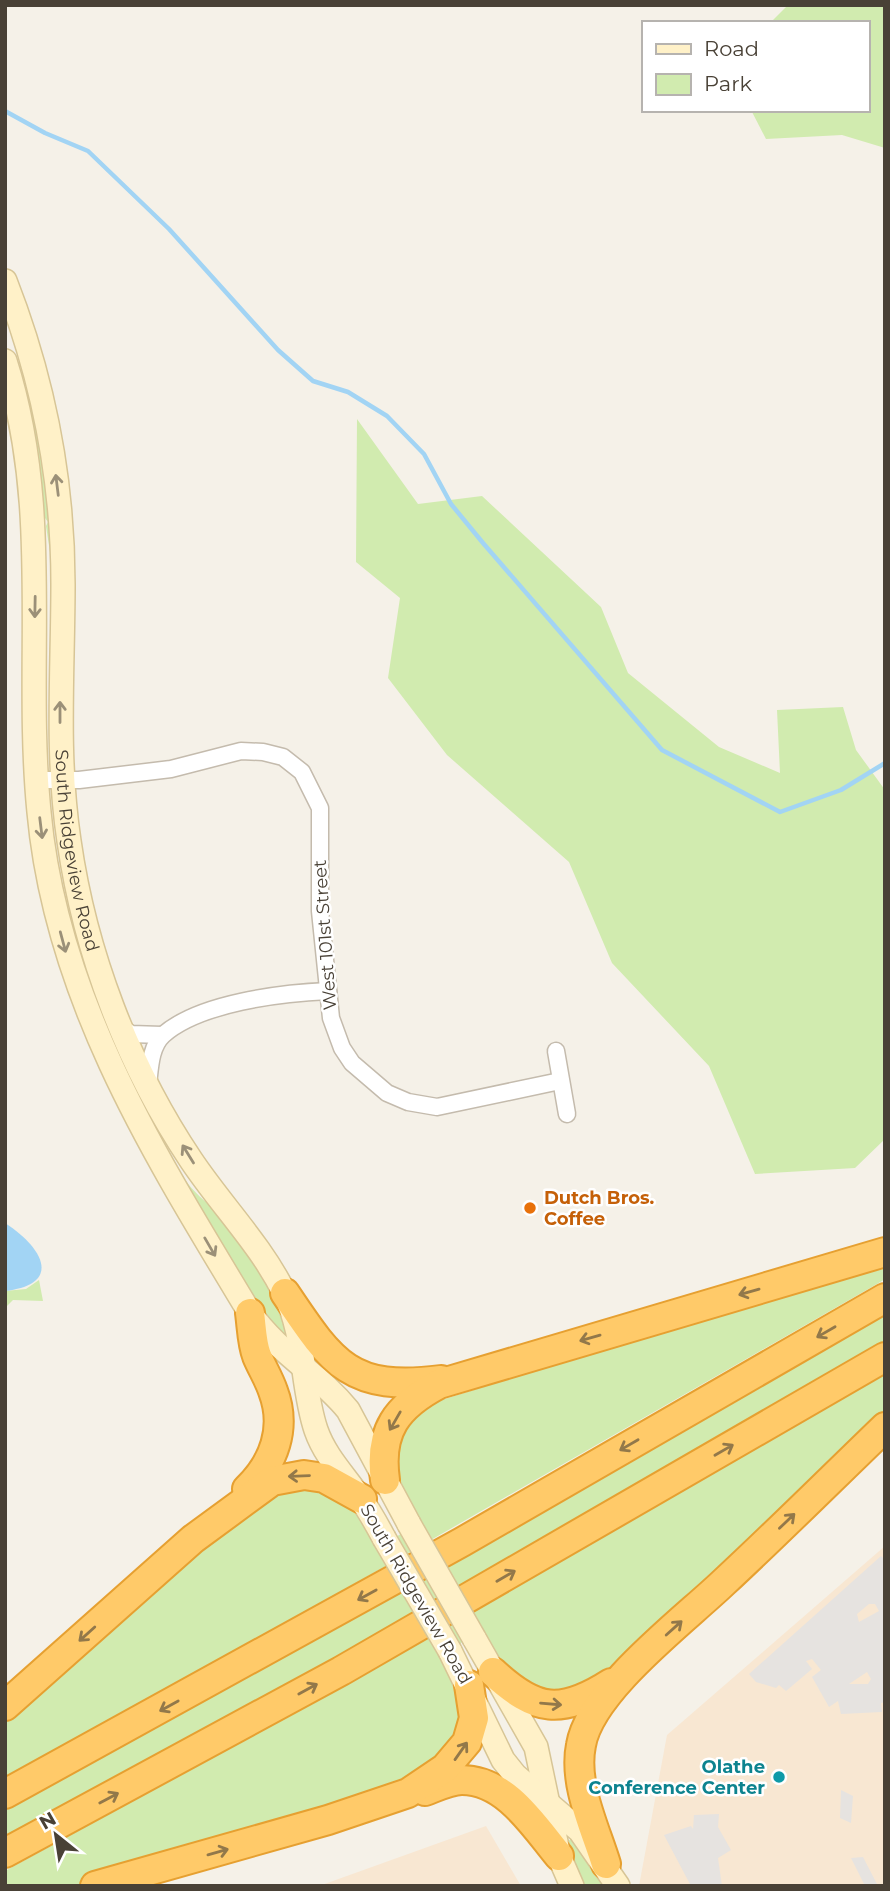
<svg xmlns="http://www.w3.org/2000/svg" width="890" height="1891" viewBox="0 0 890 1891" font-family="Montserrat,sans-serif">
	<rect width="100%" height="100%" fill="#f5f1e8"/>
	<g fill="#f8e7d2">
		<polygon points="885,1546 885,1886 639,1886 667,1735"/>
		<polygon points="486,1826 521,1886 319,1886"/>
	</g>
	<g fill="#d1ebaf">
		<polygon points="788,5 885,5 885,148 842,135 766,139 751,110 867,110 867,23 770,23"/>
		<polygon points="27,384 35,405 55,552 50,552 46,526 48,522 42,514 24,399"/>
		<polygon points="357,419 418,504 482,496 601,607 628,673 719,747 780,773 777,710 843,707 856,750 885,790 885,1139 855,1168 755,1174 709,1066 612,963 569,862 447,755 388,678 400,598 356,562"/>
		<path d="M179,1169C190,1192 208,1202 225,1220C253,1253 277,1294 286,1335L282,1337L269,1324L176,1171Z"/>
		<polygon points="885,1260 885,1279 877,1284 281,1626 5,1777 5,1712 212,1535 287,1488 322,1490 353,1508 378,1547 422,1522 400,1490 397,1446 408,1422 432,1403"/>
		<polygon points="39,1280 43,1301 13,1300 5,1308 5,1291 26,1289"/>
		<polygon points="885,1310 885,1345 373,1640 5,1841 5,1806"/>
		<path d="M885,1374V1417L605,1675C591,1680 573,1692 559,1693C522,1695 498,1659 483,1631L440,1654L458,1688L460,1731L431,1764L370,1794L104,1878L73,1886H5V1871L304,1707Z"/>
		<polygon points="574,1839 607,1886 584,1886 566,1841"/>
	</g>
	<g fill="#e6e3e0" fill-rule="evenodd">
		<path d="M881,1556L885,1560V1702L881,1703L882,1712L841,1714L838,1701L829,1707L812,1677L821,1670L812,1659L806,1661L812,1669L786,1691L779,1685L776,1688L756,1682L749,1674ZM869,1604H875L879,1611L859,1622L857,1614ZM867,1672L871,1679L868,1684H849Z"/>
		<polygon points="841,1790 853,1796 851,1823 840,1818"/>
		<polygon points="719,1814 718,1827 731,1850 718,1858 722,1886 691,1886 664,1835 691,1826 693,1829 694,1815"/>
		<polygon points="863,1857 878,1886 865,1886 851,1858"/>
	</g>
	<path fill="#a2d4f4" d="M5,1223C41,1246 65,1284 5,1291Z"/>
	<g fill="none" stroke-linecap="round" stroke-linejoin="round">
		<polyline stroke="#a2d4f4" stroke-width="4.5" points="5,111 45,133 88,151 169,229 278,350 313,381 348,392 387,416 424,454 451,504 483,543 662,750 780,812 841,790 885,763"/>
		<g stroke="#c4bbad" stroke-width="19">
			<g id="street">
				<polyline points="37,780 79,780 171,769 241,751 263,752 283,757 302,772 320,808 320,911 331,1018 342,1048 352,1063 387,1093 408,1102 437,1107 560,1081"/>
				<polyline points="121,1027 131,1034 162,1035"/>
				<polyline points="556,1051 567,1114"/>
				<path d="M148,1085C150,1069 150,1047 163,1035C199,1003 281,993 328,991"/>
			</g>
		</g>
		<g stroke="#d7c596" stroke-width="26">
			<g id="secondary">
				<path id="s1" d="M5,281C43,378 63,480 63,584C63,671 56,755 69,841C85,953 128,1066 191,1160C221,1205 260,1244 284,1292C306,1335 301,1386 316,1430C325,1456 344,1475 360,1498C369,1510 377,1525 384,1538"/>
				<path d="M5,361C53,511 24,659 39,812C56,999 155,1156 250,1313C279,1354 318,1373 348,1410L409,1524"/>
				<polyline points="474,1638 536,1747 559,1856 572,1886"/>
				<polyline points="450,1651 503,1760 515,1775 580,1831 618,1886"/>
			</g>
		</g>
		<g stroke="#e6a031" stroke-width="32">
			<g id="highway">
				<path d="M285,1293C332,1363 350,1392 441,1380"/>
				<path d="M385,1480C378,1431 397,1406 439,1384L885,1252"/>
				<path d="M247,1489C274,1463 287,1428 273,1391C269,1379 262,1368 257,1356C252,1343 252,1327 250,1313"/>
				<path d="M493,1672C536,1712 561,1715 611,1683"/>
				<polyline points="5,1706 193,1539 272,1481 304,1475 324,1478 362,1499"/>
				<path d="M425,1791C436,1787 450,1780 462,1780C506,1780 534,1826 559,1856"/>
				<polyline points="5,1794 462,1542 885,1298"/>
				<polyline points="5,1853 341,1671 885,1357"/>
				<path d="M606,1864C595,1828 573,1784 581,1745C590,1691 683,1621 723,1583C778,1532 831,1479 885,1427"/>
				<polyline points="95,1886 328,1820 408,1793 445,1768 467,1742 474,1718 469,1685"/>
			</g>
		</g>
		<use href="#street" stroke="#fff" stroke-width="16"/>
		<use href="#secondary" stroke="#fff1c8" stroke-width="23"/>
		<use href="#highway" stroke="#ffca69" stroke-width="28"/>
		<g stroke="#d7c596" stroke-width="26" stroke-linecap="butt">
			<g id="secondary-bridge">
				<polyline points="409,1524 474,1638"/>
				<polyline points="384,1538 450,1651"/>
			</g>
		</g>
		<use href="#secondary-bridge" stroke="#fff1c8" stroke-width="23"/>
	</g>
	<defs><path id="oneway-shaft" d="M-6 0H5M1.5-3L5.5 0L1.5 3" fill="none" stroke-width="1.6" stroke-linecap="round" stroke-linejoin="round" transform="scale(1.75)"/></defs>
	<g stroke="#9b9078">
		<use href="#oneway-shaft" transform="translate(57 485) rotate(-97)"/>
		<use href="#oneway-shaft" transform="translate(35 607) rotate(91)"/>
		<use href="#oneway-shaft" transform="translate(60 712) rotate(-90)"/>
		<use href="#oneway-shaft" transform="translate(41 828) rotate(83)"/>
		<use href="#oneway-shaft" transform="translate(63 942) rotate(75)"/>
		<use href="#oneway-shaft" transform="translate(188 1154) rotate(-122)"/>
		<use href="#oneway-shaft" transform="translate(210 1247) rotate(60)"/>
	</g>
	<g stroke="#92784a">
		<use href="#oneway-shaft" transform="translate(749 1292) rotate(164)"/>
		<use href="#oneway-shaft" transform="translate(826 1332) rotate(150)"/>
		<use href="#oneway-shaft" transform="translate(590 1338) rotate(164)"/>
		<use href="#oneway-shaft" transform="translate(395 1421) rotate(120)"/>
		<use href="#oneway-shaft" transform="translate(629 1445) rotate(150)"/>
		<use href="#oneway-shaft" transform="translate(724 1450) rotate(-30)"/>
		<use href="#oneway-shaft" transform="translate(299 1476) rotate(178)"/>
		<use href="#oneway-shaft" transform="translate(787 1521) rotate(-44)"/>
		<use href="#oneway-shaft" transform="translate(506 1576) rotate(-30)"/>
		<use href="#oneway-shaft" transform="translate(367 1595) rotate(151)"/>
		<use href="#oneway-shaft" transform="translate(674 1628) rotate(-42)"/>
		<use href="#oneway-shaft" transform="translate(87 1634) rotate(138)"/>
		<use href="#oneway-shaft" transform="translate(308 1689) rotate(-29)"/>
		<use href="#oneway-shaft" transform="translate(551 1704) rotate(5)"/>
		<use href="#oneway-shaft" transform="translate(169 1706) rotate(151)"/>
		<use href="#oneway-shaft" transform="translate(461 1751) rotate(-55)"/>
		<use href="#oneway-shaft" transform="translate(109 1798) rotate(-28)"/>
		<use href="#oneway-shaft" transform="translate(218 1852) rotate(-16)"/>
	</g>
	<circle fill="#e8710a" stroke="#fff" stroke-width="2.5" cx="530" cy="1208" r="7"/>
	<circle fill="#0f9aa8" stroke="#fff" stroke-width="2.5" cx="779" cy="1777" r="7"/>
	<g text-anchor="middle" stroke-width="5" stroke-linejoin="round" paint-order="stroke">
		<g font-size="18" fill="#494136" stroke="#fff">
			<text dy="6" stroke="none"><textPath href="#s1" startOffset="578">South Ridgeview Road</textPath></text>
			<text transform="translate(325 935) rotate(-94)" y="6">West 101st Street</text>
			<text transform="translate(416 1594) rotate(60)" y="6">South Ridgeview Road</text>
		</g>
		<g font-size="18" font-weight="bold" fill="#c56008" stroke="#fff" text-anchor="start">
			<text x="544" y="1204">Dutch Bros.<tspan x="544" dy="21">Coffee</tspan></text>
		</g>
		<g font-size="18" font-weight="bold" fill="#0d838f" stroke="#fff" text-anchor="end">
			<text x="765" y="1773">Olathe<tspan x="765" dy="21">Conference Center</tspan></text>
		</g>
	</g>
	<rect width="890" height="1891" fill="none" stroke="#494136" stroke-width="14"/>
	<rect x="642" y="21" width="228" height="91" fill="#ffffff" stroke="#b6b3af" stroke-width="2"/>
	<rect x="656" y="44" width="35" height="10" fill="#fff1c8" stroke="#b6b3af" stroke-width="2"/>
	<text x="704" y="56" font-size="21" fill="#494136">Road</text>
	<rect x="656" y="74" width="35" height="21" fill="#d1ebaf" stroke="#b6b3af" stroke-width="2"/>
	<text x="704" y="91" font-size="21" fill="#494136">Park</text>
	<g transform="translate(56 1835) rotate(330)" stroke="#ffffff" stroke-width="5" paint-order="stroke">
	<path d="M0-5L12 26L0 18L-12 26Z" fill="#494136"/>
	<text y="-10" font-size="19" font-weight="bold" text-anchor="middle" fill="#494136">N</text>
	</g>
</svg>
